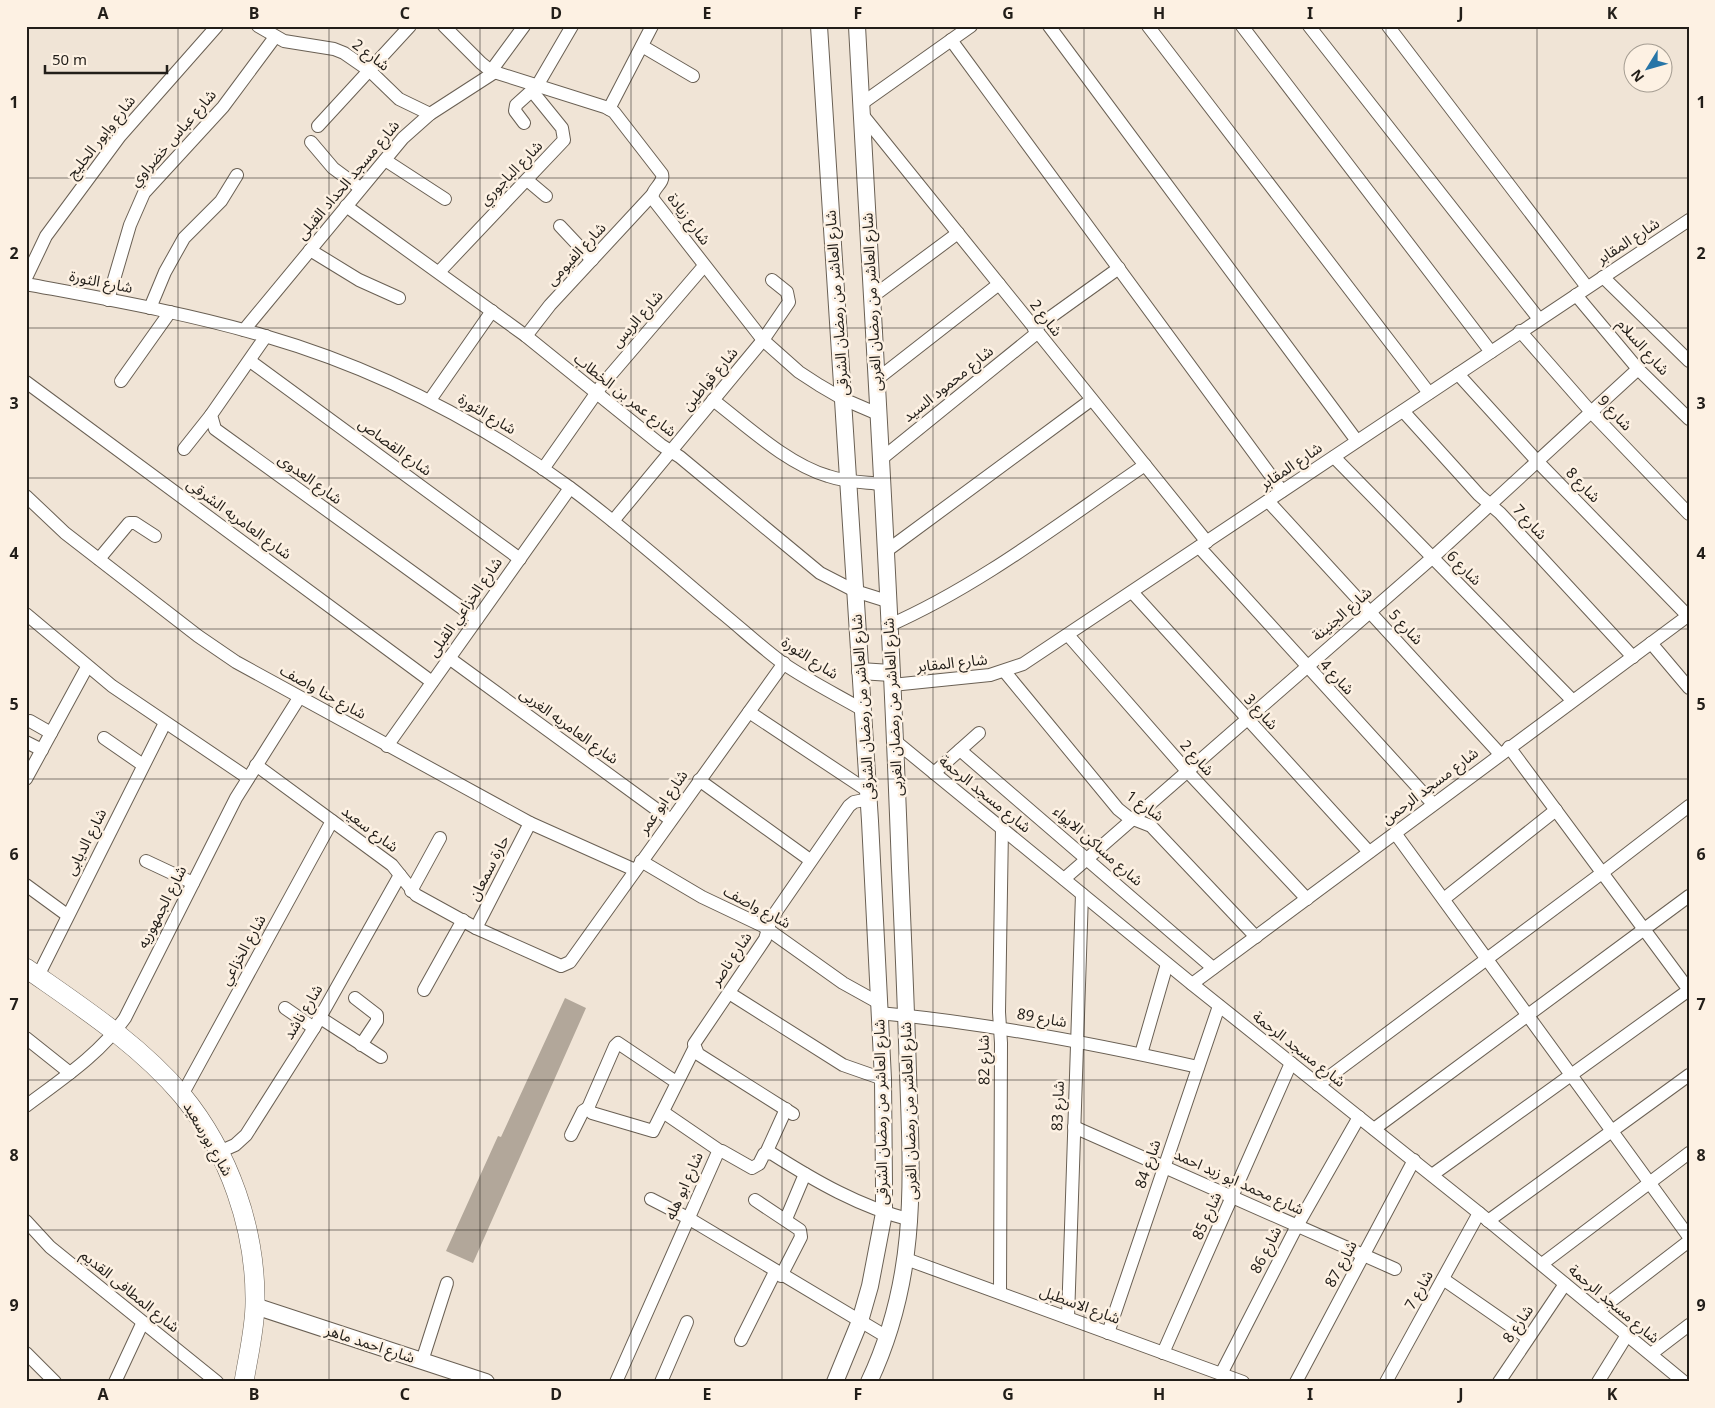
<svg xmlns="http://www.w3.org/2000/svg" width="1715" height="1408" viewBox="0 0 1715 1408" font-family="'Noto Sans','Noto Sans Arabic',sans-serif">
	<rect width="100%" height="100%" fill="#f0e4d6"/>
	<polygon fill="#b2a79a" points="565,998 586,1008 473,1263 446,1251 498,1136 501,1137"/>
	<g fill="none" stroke-linecap="round" stroke-linejoin="round">
		<g stroke="#6a6054" stroke-width="14">
			<g id="minor">
				<polyline points="258,26 284,41 334,49 344,53 370,71 399,99 430,114"/>
				<path d="M444,26L481,63L491,71L605,107L614,112L662,174C665,184 650,189 653,199L763,340L799,372L819,385L843,399L878,414"/>
				<polyline points="1049,26 1357,441"/>
				<polyline points="1148,26 1429,393"/>
				<polyline points="1242,26 1491,352"/>
				<polyline points="1309,26 1539,319"/>
				<polyline points="1388,26 1587,287"/>
				<polyline points="951,40 1282,491"/>
				<polyline points="642,46 693,76"/>
				<polyline points="491,71 524,26"/>
				<polyline points="861,104 971,26"/>
				<polyline points="609,109 652,26"/>
				<polyline points="861,113 1207,542"/>
				<polyline points="524,123 515,111 516,105 537,86 572,26"/>
				<polyline points="318,126 410,26"/>
				<polyline points="311,142 333,168 360,188"/>
				<polyline points="385,160 445,199"/>
				<polyline points="527,180 546,196"/>
				<polyline points="346,206 526,336 661,445 680,457 820,573 855,591 887,601"/>
				<polyline points="560,226 592,260"/>
				<polyline points="310,250 359,280 399,298"/>
				<polyline points="439,272 564,140 562,128 532,91"/>
				<polyline points="1603,277 1689,361"/>
				<polyline points="26,278 46,236 120,136 217,26"/>
				<path d="M26,284C106,299 187,313 265,336C375,368 477,420 569,487C622,526 671,570 721,612C742,629 762,648 784,664C809,681 837,695 863,710"/>
				<polyline points="1576,295 1638,369 1689,419"/>
				<polyline points="872,297 958,233"/>
				<polyline points="108,300 130,225 144,193 223,107 275,37"/>
				<polyline points="150,308 165,272 184,238 221,201 237,175"/>
				<polyline points="1034,329 1119,268"/>
				<polyline points="244,330 403,138 430,114 495,72"/>
				<polyline points="1520,331 1591,412 1689,514"/>
				<polyline points="266,336 211,415 215,429 477,619"/>
				<polyline points="526,336 550,305 652,195"/>
				<polyline points="250,361 520,559"/>
				<polyline points="1458,374 1537,461 1688,616"/>
				<polyline points="876,380 999,284"/>
				<polyline points="121,381 170,312"/>
				<polyline points="26,382 432,682"/>
				<polyline points="430,400 492,311"/>
				<path d="M713,400C747,426 787,464 828,476C845,482 863,482 881,484"/>
				<polyline points="1403,411 1479,495 1500,513 1633,657"/>
				<polyline points="184,449 211,415"/>
				<polyline points="1334,457 1572,700"/>
				<polyline points="880,460 1037,333"/>
				<polyline points="543,469 602,385 704,266"/>
				<polyline points="26,496 65,533 198,636 236,662 530,823 635,870"/>
				<polyline points="1268,501 1500,754"/>
				<polyline points="613,521 763,340 789,302 787,292 772,280"/>
				<polyline points="1199,547 1433,804"/>
				<polyline points="885,552 1091,400"/>
				<polyline points="99,559 129,523 135,523 155,536"/>
				<polyline points="1132,592 1369,852"/>
				<polyline points="26,614 112,686 248,778"/>
				<path d="M888,626C981,585 1061,522 1145,465"/>
				<polyline points="1068,635 1187,771 1307,899"/>
				<polyline points="1651,643 1689,688"/>
				<polyline points="449,658 671,820"/>
				<polyline points="1005,672 1118,809 1128,817 1151,826 1256,937"/>
				<polyline points="892,685 990,675 1023,664 1689,220"/>
				<polyline points="749,712 868,791"/>
				<polyline points="30,721 51,733"/>
				<polyline points="104,738 143,765"/>
				<polyline points="895,741 1192,984 1479,1213 1684,1382"/>
				<polyline points="26,742 42,750"/>
				<polyline points="387,746 570,488"/>
				<polyline points="1509,747 1689,990"/>
				<polyline points="960,750 1213,968"/>
				<polyline points="256,765 392,865 416,895 476,928 561,966 570,962 784,663"/>
				<polyline points="934,773 979,733"/>
				<polyline points="26,779 87,667"/>
				<polyline points="699,780 810,860"/>
				<polyline points="1395,833 1689,1237"/>
				<polyline points="146,861 193,883"/>
				<polyline points="641,861 702,897 763,926 843,983 879,1003"/>
				<polyline points="1064,879 1432,558 1638,369"/>
				<polyline points="26,885 67,915"/>
				<polyline points="411,891 440,838"/>
				<polyline points="1445,898 1556,810"/>
				<polyline points="476,928 530,823"/>
				<polyline points="38,976 165,723"/>
				<polyline points="1192,984 1689,615"/>
				<polyline points="424,990 463,920"/>
				<polyline points="729,993 843,1065 883,1079"/>
				<polyline points="355,998 377,1015 377,1021 361,1045"/>
				<polyline points="285,1008 314,1028"/>
				<path d="M879,1013C987,1023 1092,1043 1198,1067"/>
				<polyline points="319,1017 381,1057"/>
				<polyline points="26,1038 70,1073"/>
				<polyline points="1141,1054 1167,964"/>
				<polyline points="676,1082 618,1043 615,1046 588,1108 592,1113 653,1131 694,1049"/>
				<polyline points="1318,1085 1602,873 1689,806"/>
				<polyline points="182,1095 332,821"/>
				<path d="M26,1106C62,1079 99,1055 125,1018L236,798L299,698"/>
				<polyline points="663,1112 720,1151"/>
				<polyline points="793,1114 698,1054 694,1044 765,939 771,919 849,806 854,802 869,799"/>
				<polyline points="1074,1127 1395,1269"/>
				<polyline points="1374,1129 1689,896"/>
				<polyline points="571,1135 583,1111 588,1108"/>
				<polyline points="219,1152 235,1145 246,1135 314,1028 400,875"/>
				<polyline points="766,1153 786,1109"/>
				<polyline points="1432,1175 1689,990"/>
				<polyline points="651,1199 688,1218 887,1337"/>
				<polyline points="755,1200 800,1230 801,1237 781,1276"/>
				<polyline points="786,1219 805,1174"/>
				<polyline points="26,1221 50,1247 217,1382"/>
				<polyline points="1488,1221 1689,1075"/>
				<polyline points="906,1259 1243,1382"/>
				<polyline points="1542,1264 1689,1153"/>
				<polyline points="1443,1279 1528,1338"/>
				<polyline points="1000,1292 1001,1043 999,1012 1002,828"/>
				<polyline points="1598,1311 1689,1241"/>
				<polyline points="1068,1318 1082,894"/>
				<polyline points="1108,1333 1219,1006"/>
				<polyline points="741,1340 775,1272"/>
				<polyline points="26,1353 55,1382"/>
				<polyline points="1163,1353 1291,1063"/>
				<polyline points="1651,1354 1689,1325"/>
				<polyline points="422,1361 447,1283"/>
				<polyline points="1221,1374 1297,1226 1359,1117"/>
				<polyline points="115,1382 142,1324"/>
				<path d="M616,1382L718,1152L722,1151L752,1168L759,1164L764,1154L771,1153C815,1181 860,1207 911,1220"/>
				<polyline points="661,1382 687,1322"/>
				<polyline points="1296,1382 1414,1160"/>
				<polyline points="1386,1382 1479,1213"/>
				<polyline points="1499,1382 1565,1284"/>
				<polyline points="1598,1382 1627,1335"/>
			</g>
		</g>
		<g stroke="#6a6054" stroke-width="18">
			<g id="tertiary">
				<polyline points="819,26 870,821 883,1079 884,1185 884,1213 870,1286 860,1321 835,1382"/>
				<path d="M857,26C872,307 890,587 900,868C903,936 906,1004 908,1073C912,1183 918,1278 869,1382"/>
				<polyline points="860,671 891,673"/>
				<polyline points="255,1306 486,1382"/>
			</g>
		</g>
		<g stroke="#6a6054" stroke-width="20">
			<path id="secondary" d="M26,968C80,1006 139,1044 182,1095C229,1152 256,1229 255,1303C255,1329 248,1356 244,1382"/>
		</g>
		<use href="#minor" stroke="#fff" stroke-width="12"/>
		<use href="#tertiary" stroke="#fff" stroke-width="16"/>
		<use href="#secondary" stroke="#fff" stroke-width="19"/>
	</g>
	<path fill="none" stroke="#221e19" stroke-width="1" stroke-opacity="0.55" d="M178,26V1382M329,26V1382M480,26V1382M631,26V1382M782,26V1382M933,26V1382M1084,26V1382M1235,26V1382M1386,26V1382M1537,26V1382M26,178H1689M26,328H1689M26,478H1689M26,629H1689M26,779H1689M26,930H1689M26,1080H1689M26,1230H1689"/>
	<g text-anchor="middle" stroke-width="5" stroke-linejoin="round" paint-order="stroke">
		<g font-size="15" fill="#221e19" stroke="#fdf1e3">
			<text transform="translate(371 55) rotate(37)" y="5">شارع 2</text>
			<text transform="translate(101 137) rotate(-52)" y="5">شارع وابور الحليج</text>
			<text transform="translate(173 138) rotate(-49)" y="5">شارع عباس خضراوي</text>
			<text transform="translate(511 173) rotate(-46)" y="5">شارع الباجوري</text>
			<text transform="translate(348 180) rotate(-50)" y="5">شارع مسجد الحداد القبلى</text>
			<text transform="translate(689 219) rotate(53)" y="5">شارع زيادة</text>
			<text transform="translate(1628 241) rotate(-33)" y="5">شارع المقابر</text>
			<text transform="translate(576 254) rotate(-47)" y="5">شارع الفيومى</text>
			<text transform="translate(101 282) rotate(11)" y="5">شارع الثورة</text>
			<text transform="translate(872 302) rotate(-93)" y="5">شارع العاشر من رمضان الغربى</text>
			<text transform="translate(837 303) rotate(-94)" y="5">شارع العاشر من رمضان الشرقى</text>
			<text transform="translate(1046 318) rotate(52)" y="5">شارع 2</text>
			<text transform="translate(637 319) rotate(-49)" y="5">شارع الريس</text>
			<text transform="translate(1643 347) rotate(48)" y="5">شارع السلام</text>
			<text transform="translate(710 379) rotate(-50)" y="5">شارع قواطين</text>
			<text transform="translate(948 384) rotate(-39)" y="5">شارع محمود السيد</text>
			<text transform="translate(625 395) rotate(38)" y="5">شارع عمر بن الخطاب</text>
			<text transform="translate(1615 413) rotate(47)" y="5">شارع 9</text>
			<text transform="translate(487 414) rotate(31)" y="5">شارع الثورة</text>
			<text transform="translate(395 447) rotate(36)" y="5">شارع القصاص</text>
			<text transform="translate(1291 466) rotate(-34)" y="5">شارع المقابر</text>
			<text transform="translate(310 479) rotate(36)" y="5">شارع العدوى</text>
			<text transform="translate(1583 485) rotate(46)" y="5">شارع 8</text>
			<text transform="translate(239 519) rotate(36)" y="5">شارع العامريه الشرقى</text>
			<text transform="translate(1530 522) rotate(47)" y="5">شارع 7</text>
			<text transform="translate(1464 568) rotate(45)" y="5">شارع 6</text>
			<text transform="translate(465 607) rotate(-55)" y="5">شارع الخزاعي القبلى</text>
			<text transform="translate(1342 614) rotate(-41)" y="5">شارع الجنينة</text>
			<text transform="translate(1406 627) rotate(47)" y="5">شارع 5</text>
			<text transform="translate(810 658) rotate(33)" y="5">شارع الثورة</text>
			<text transform="translate(952 663) rotate(-6)" y="5">شارع المقابر</text>
			<text transform="translate(1337 677) rotate(47)" y="5">شارع 4</text>
			<text transform="translate(323 692) rotate(29)" y="5">شارع حنا واصف</text>
			<text transform="translate(863 707) rotate(-94)" y="5">شارع العاشر من رمضان الشرقى</text>
			<text transform="translate(893 707) rotate(-93)" y="5">شارع العاشر من رمضان الغربى</text>
			<text transform="translate(1261 712) rotate(48)" y="5">شارع 3</text>
			<text transform="translate(569 726) rotate(36)" y="5">شارع العامريه الغربى</text>
			<text transform="translate(1197 758) rotate(48)" y="5">شارع 2</text>
			<text transform="translate(1430 786) rotate(-37)" y="5">شارع مسجد الرحمن</text>
			<text transform="translate(985 794) rotate(39)" y="5">شارع مسجد الرحمة</text>
			<text transform="translate(663 802) rotate(-55)" y="5">شارع ابو عمر</text>
			<text transform="translate(1145 806) rotate(35)" y="5">شارع 1</text>
			<text transform="translate(370 829) rotate(37)" y="5">شارع سعيد</text>
			<text transform="translate(86 842) rotate(-63)" y="5">شارع الديابى</text>
			<text transform="translate(1098 846) rotate(41)" y="5">شارع مساكن الايواء</text>
			<text transform="translate(489 868) rotate(-63)" y="5">حارة سمعان</text>
			<text transform="translate(162 907) rotate(-63)" y="5">شارع الجمهوريه</text>
			<text transform="translate(757 907) rotate(28)" y="5">شارع واصف</text>
			<text transform="translate(243 950) rotate(-61)" y="5">شارع الخزاعي</text>
			<text transform="translate(731 959) rotate(-56)" y="5">شارع ناصر</text>
			<text transform="translate(303 1012) rotate(-59)" y="5">شارع ناشد</text>
			<text transform="translate(1042 1018) rotate(10)" y="5">شارع 89</text>
			<text transform="translate(1299 1049) rotate(38)" y="5">شارع مسجد الرحمة</text>
			<text transform="translate(984 1060) rotate(-91)" y="5">شارع 82</text>
			<text transform="translate(1058 1106) rotate(-88)" y="5">شارع 83</text>
			<text transform="translate(909 1111) rotate(-92)" y="5">شارع العاشر من رمضان الغربى</text>
			<text transform="translate(881 1112) rotate(-91)" y="5">شارع العاشر من رمضان الشرقى</text>
			<text transform="translate(208 1139) rotate(60)" y="5">شارع بورسعيد</text>
			<text transform="translate(1148 1164) rotate(-71)" y="5">شارع 84</text>
			<text transform="translate(1239 1182) rotate(24)" y="5">شارع محمد ابو زيد احمد</text>
			<text transform="translate(684 1186) rotate(-66)" y="5">شارع ابو هله</text>
			<text transform="translate(1207 1216) rotate(-66)" y="5">شارع 85</text>
			<text transform="translate(1266 1250) rotate(-63)" y="5">شارع 86</text>
			<text transform="translate(1341 1264) rotate(-62)" y="5">شارع 87</text>
			<text transform="translate(1419 1290) rotate(-61)" y="5">شارع 7</text>
			<text transform="translate(130 1291) rotate(39)" y="5">شارع المطافى القديم</text>
			<text transform="translate(1614 1304) rotate(40)" y="5">شارع مسجد الرحمة</text>
			<text transform="translate(1080 1305) rotate(20)" y="5">شارع الاسطبل</text>
			<text transform="translate(1518 1324) rotate(-56)" y="5">شارع 8</text>
			<text transform="translate(370 1344) rotate(18)" y="5">شارع احمد ماهر</text>
		</g>
	</g>
	<rect width="1715" height="1408" fill="none" stroke="#fdf1e3" stroke-width="55"/>
	<g transform="translate(1648 68) rotate(233)"><circle r="24" fill="#fdf1e3" stroke="#a59d92"/>
	<path d="M0-4L9 19L0 12L-9 19Z" fill="#2775a7"/>
	<text y="-8" font-size="14" font-weight="bold" text-anchor="middle" fill="#221e19">N</text>
	</g>
	<path d="M45 65v8h122v-8" fill="none" stroke="#221e19" stroke-width="2.5"/>
	<text x="52" y="65" font-size="15" fill="#221e19" stroke="#fdf1e3" stroke-width="4" paint-order="stroke">50 m</text>
	<rect x="28" y="28" width="1660" height="1352" fill="none" stroke="#221e19" stroke-width="2"/>
	<g font-size="16" text-anchor="middle" font-weight="bold" fill="#221e19">
		<text x="103" y="19">A</text>
		<text x="254" y="19">B</text>
		<text x="405" y="19">C</text>
		<text x="556" y="19">D</text>
		<text x="707" y="19">E</text>
		<text x="858" y="19">F</text>
		<text x="1008" y="19">G</text>
		<text x="1159" y="19">H</text>
		<text x="1310" y="19">I</text>
		<text x="1461" y="19">J</text>
		<text x="1612" y="19">K</text>
		<text x="14" y="108">1</text>
		<text x="1701" y="108">1</text>
		<text x="14" y="259">2</text>
		<text x="1701" y="259">2</text>
		<text x="14" y="409">3</text>
		<text x="1701" y="409">3</text>
		<text x="14" y="559">4</text>
		<text x="1701" y="559">4</text>
		<text x="14" y="710">5</text>
		<text x="1701" y="710">5</text>
		<text x="14" y="860">6</text>
		<text x="1701" y="860">6</text>
		<text x="14" y="1010">7</text>
		<text x="1701" y="1010">7</text>
		<text x="14" y="1161">8</text>
		<text x="1701" y="1161">8</text>
		<text x="14" y="1311">9</text>
		<text x="1701" y="1311">9</text>
		<text x="103" y="1400">A</text>
		<text x="254" y="1400">B</text>
		<text x="405" y="1400">C</text>
		<text x="556" y="1400">D</text>
		<text x="707" y="1400">E</text>
		<text x="858" y="1400">F</text>
		<text x="1008" y="1400">G</text>
		<text x="1159" y="1400">H</text>
		<text x="1310" y="1400">I</text>
		<text x="1461" y="1400">J</text>
		<text x="1612" y="1400">K</text>
	</g>
</svg>
